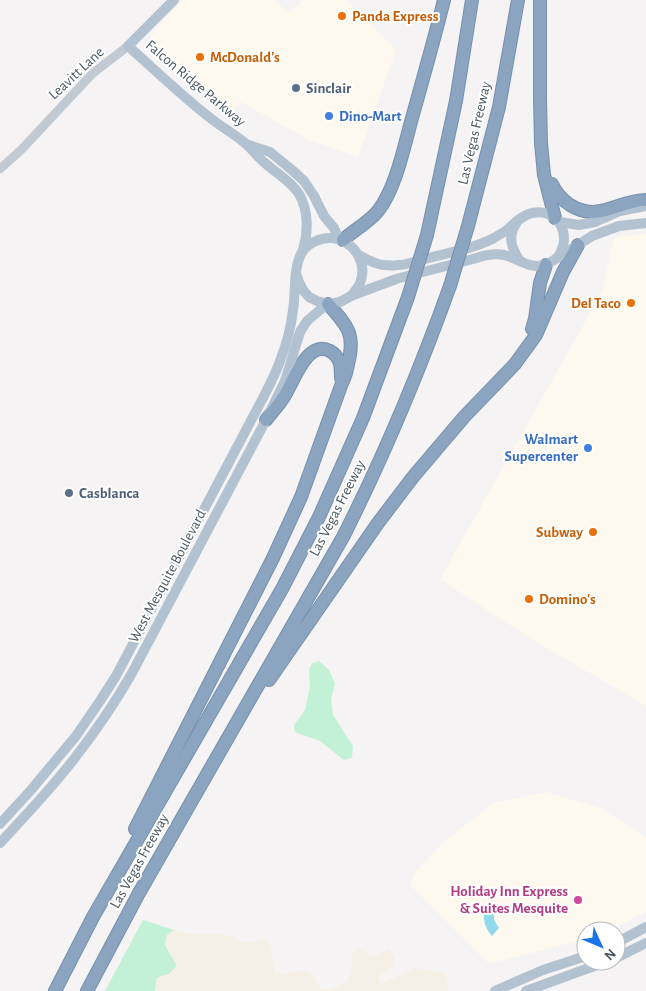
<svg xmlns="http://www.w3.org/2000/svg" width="646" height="991" viewBox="0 0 646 991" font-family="'Alegreya Sans',sans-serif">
	<rect width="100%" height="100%" fill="#f5f3f3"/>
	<g fill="#fdf9ef">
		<polygon points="183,0 274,0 289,13 303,0 346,0 396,50 358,157 309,140 241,102 228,116 151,47 150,41 151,34"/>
		<polygon points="646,234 646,706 528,637 440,579 602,292 614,237"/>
		<polygon points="546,792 601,808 646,837 646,912 609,931 586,931 586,939 489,964 410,885 416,871 447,839 494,803"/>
	</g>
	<g fill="#c3f1d5">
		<polygon points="319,661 329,670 335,684 331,699 333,715 353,746 352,758 344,760 320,741 295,732 294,725 305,710 310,687 309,669 312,663"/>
		<polygon points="143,920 174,930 167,935 177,966 169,974 157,978 155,991 105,991"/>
	</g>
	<path fill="#f5f0e5" d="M174,930L196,935L215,934L234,936C244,949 252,941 265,939C274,949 271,960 275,972L283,974L297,971H309C314,977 316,983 321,989L330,990L346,982L351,973L353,952L358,948L373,957L388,949L394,957V965L378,977L381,984L415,968L445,973L449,991H155L157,978L169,974L177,966L165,945L167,935Z"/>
	<path fill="#90daee" d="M484,912L494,914V920L499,928L492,936C486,929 483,922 484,912Z"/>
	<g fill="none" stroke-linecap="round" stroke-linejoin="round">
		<g stroke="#7690ad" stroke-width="14">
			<g id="highway">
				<polyline points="540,0 540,99 541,143 544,175 555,218"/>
				<path d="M552,184C556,193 561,199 570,205C599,223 618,200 646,200"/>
				<polyline points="468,226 499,107 518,0"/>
				<polyline points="427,235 456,101 472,0"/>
				<path d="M343,240C354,230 368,223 378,211C396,188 404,147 412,118C423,79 434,40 444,0"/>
				<polyline points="532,329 535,319 540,283 546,265"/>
				<path d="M266,420C272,412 280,404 285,395C294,381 307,339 330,351C341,357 341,367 341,378"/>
				<polyline points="269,680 378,523 413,477 464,417 515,364 536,335 563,272 578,245"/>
				<path d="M135,829L273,558L301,497L342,383C345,377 347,371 348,364C356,334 347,325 328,304"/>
				<polyline points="55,991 93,917 282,589 319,517 363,418 408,297"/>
				<path d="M87,991L139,893L343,537C384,456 419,372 450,286"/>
			</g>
		</g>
		<polyline stroke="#c1cad2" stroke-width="9" points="0,169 22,149 92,74 128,46"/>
		<g stroke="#b3c2d1" stroke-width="10">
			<path d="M174,0L128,46C155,70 181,95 209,117C221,127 235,134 246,144C253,150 258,158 265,163C277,174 291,181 299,194C309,211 308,233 303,250"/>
			<polyline points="249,145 270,152 292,170 304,181 314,196 324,216 334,228 339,239"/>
			<polyline points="560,222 579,225 595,222 620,211 646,206"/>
			<path d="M516,224C507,237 512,249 520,261"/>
			<path d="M359,255C366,259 374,264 383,265C388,265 394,266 398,265C407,265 416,261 424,259C447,253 473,249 494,238C498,235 503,233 507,230C514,224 522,215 532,213C560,207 573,238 557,258"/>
			<path d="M297,276L299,282L303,290L309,297L317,301L328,304L340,302L351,296L396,279L473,259C482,256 494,253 504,255C521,259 527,269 546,265L592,236L619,226L646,223"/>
			<path d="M0,824L31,790L76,736L100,701L116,676L264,396C270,384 277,371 281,358C287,343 291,327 293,310C296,293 293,270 301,254C307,243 321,237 333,238C354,241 368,263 360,283C358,288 354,292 351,296"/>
			<path d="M0,843C25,816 51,789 74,759C95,732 115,703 132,673L266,420L285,381L300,332L307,321L327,304"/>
			<polyline points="616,943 646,927"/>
			<polyline points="616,958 646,943"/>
			<polyline points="495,991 543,970 586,956"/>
			<polyline points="526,991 608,961"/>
		</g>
		<use href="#highway" stroke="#8ba5c1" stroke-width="12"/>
		<g stroke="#7690ad" stroke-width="14" stroke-linecap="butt">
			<g id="highway-bridge">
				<polyline points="450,286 468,226"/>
				<polyline points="408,297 427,235"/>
			</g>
		</g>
		<use href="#highway-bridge" stroke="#8ba5c1" stroke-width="12"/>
	</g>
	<g fill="#e8710a" stroke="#fff" stroke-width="2">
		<circle cx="342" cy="16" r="5"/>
		<circle cx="200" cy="57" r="5"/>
		<circle cx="631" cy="303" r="5"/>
		<circle cx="593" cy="532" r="5"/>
		<circle cx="529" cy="599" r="5"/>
	</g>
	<g fill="#5c6f8a" stroke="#fff" stroke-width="2">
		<circle cx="296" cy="88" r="5"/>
		<circle cx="69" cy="493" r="5"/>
	</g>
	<g fill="#3f7fe0" stroke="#fff" stroke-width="2">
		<circle cx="329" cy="116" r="5"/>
		<circle cx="588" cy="448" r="5"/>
	</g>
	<circle fill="#d1479c" stroke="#fff" stroke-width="2" cx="578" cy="900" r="5"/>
	<g text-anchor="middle" stroke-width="4" stroke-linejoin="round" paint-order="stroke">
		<g font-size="15" font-weight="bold" fill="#c56008" stroke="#fff" text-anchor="start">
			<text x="352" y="21">Panda Express</text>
			<text x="210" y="62">McDonald's</text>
			<text x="621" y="308" text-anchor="end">Del Taco</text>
			<text x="583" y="537" text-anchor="end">Subway</text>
			<text x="539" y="604">Domino's</text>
		</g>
		<g font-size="15" fill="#4a5661" stroke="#fff">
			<text transform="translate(76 73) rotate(-43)" y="5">Leavitt Lane</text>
			<text transform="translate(196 83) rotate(40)" y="5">Falcon Ridge Parkway</text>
			<text transform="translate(474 133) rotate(-77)" y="5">Las Vegas Freeway</text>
			<text transform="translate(337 508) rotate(-63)" y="5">Las Vegas Freeway</text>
			<text transform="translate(167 576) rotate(-62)" y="5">West Mesquite Boulevard</text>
			<text transform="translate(139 861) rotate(-61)" y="5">Las Vegas Freeway</text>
		</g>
		<g font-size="15" font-weight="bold" fill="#4e5e75" stroke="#fff" text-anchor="start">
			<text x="306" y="93">Sinclair</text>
			<text x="79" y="498">Casblanca</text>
		</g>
		<g font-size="15" font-weight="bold" fill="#366cbe" stroke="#fff" text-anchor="start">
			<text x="339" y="121">Dino-Mart</text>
			<text x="578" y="444" text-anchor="end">Walmart<tspan x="578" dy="17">Supercenter</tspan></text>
		</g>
		<g font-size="15" font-weight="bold" fill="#b23c85" stroke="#fff" text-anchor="end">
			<text x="568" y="896">Holiday Inn Express<tspan x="568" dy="17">&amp; Suites Mesquite</tspan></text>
		</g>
	</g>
	<g transform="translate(601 946) rotate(134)"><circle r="24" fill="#ffffff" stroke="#b7bbc0"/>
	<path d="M0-4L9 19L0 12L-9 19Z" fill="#1a73e8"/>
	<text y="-8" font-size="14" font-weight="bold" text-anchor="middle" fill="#4a5661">N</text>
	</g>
</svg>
